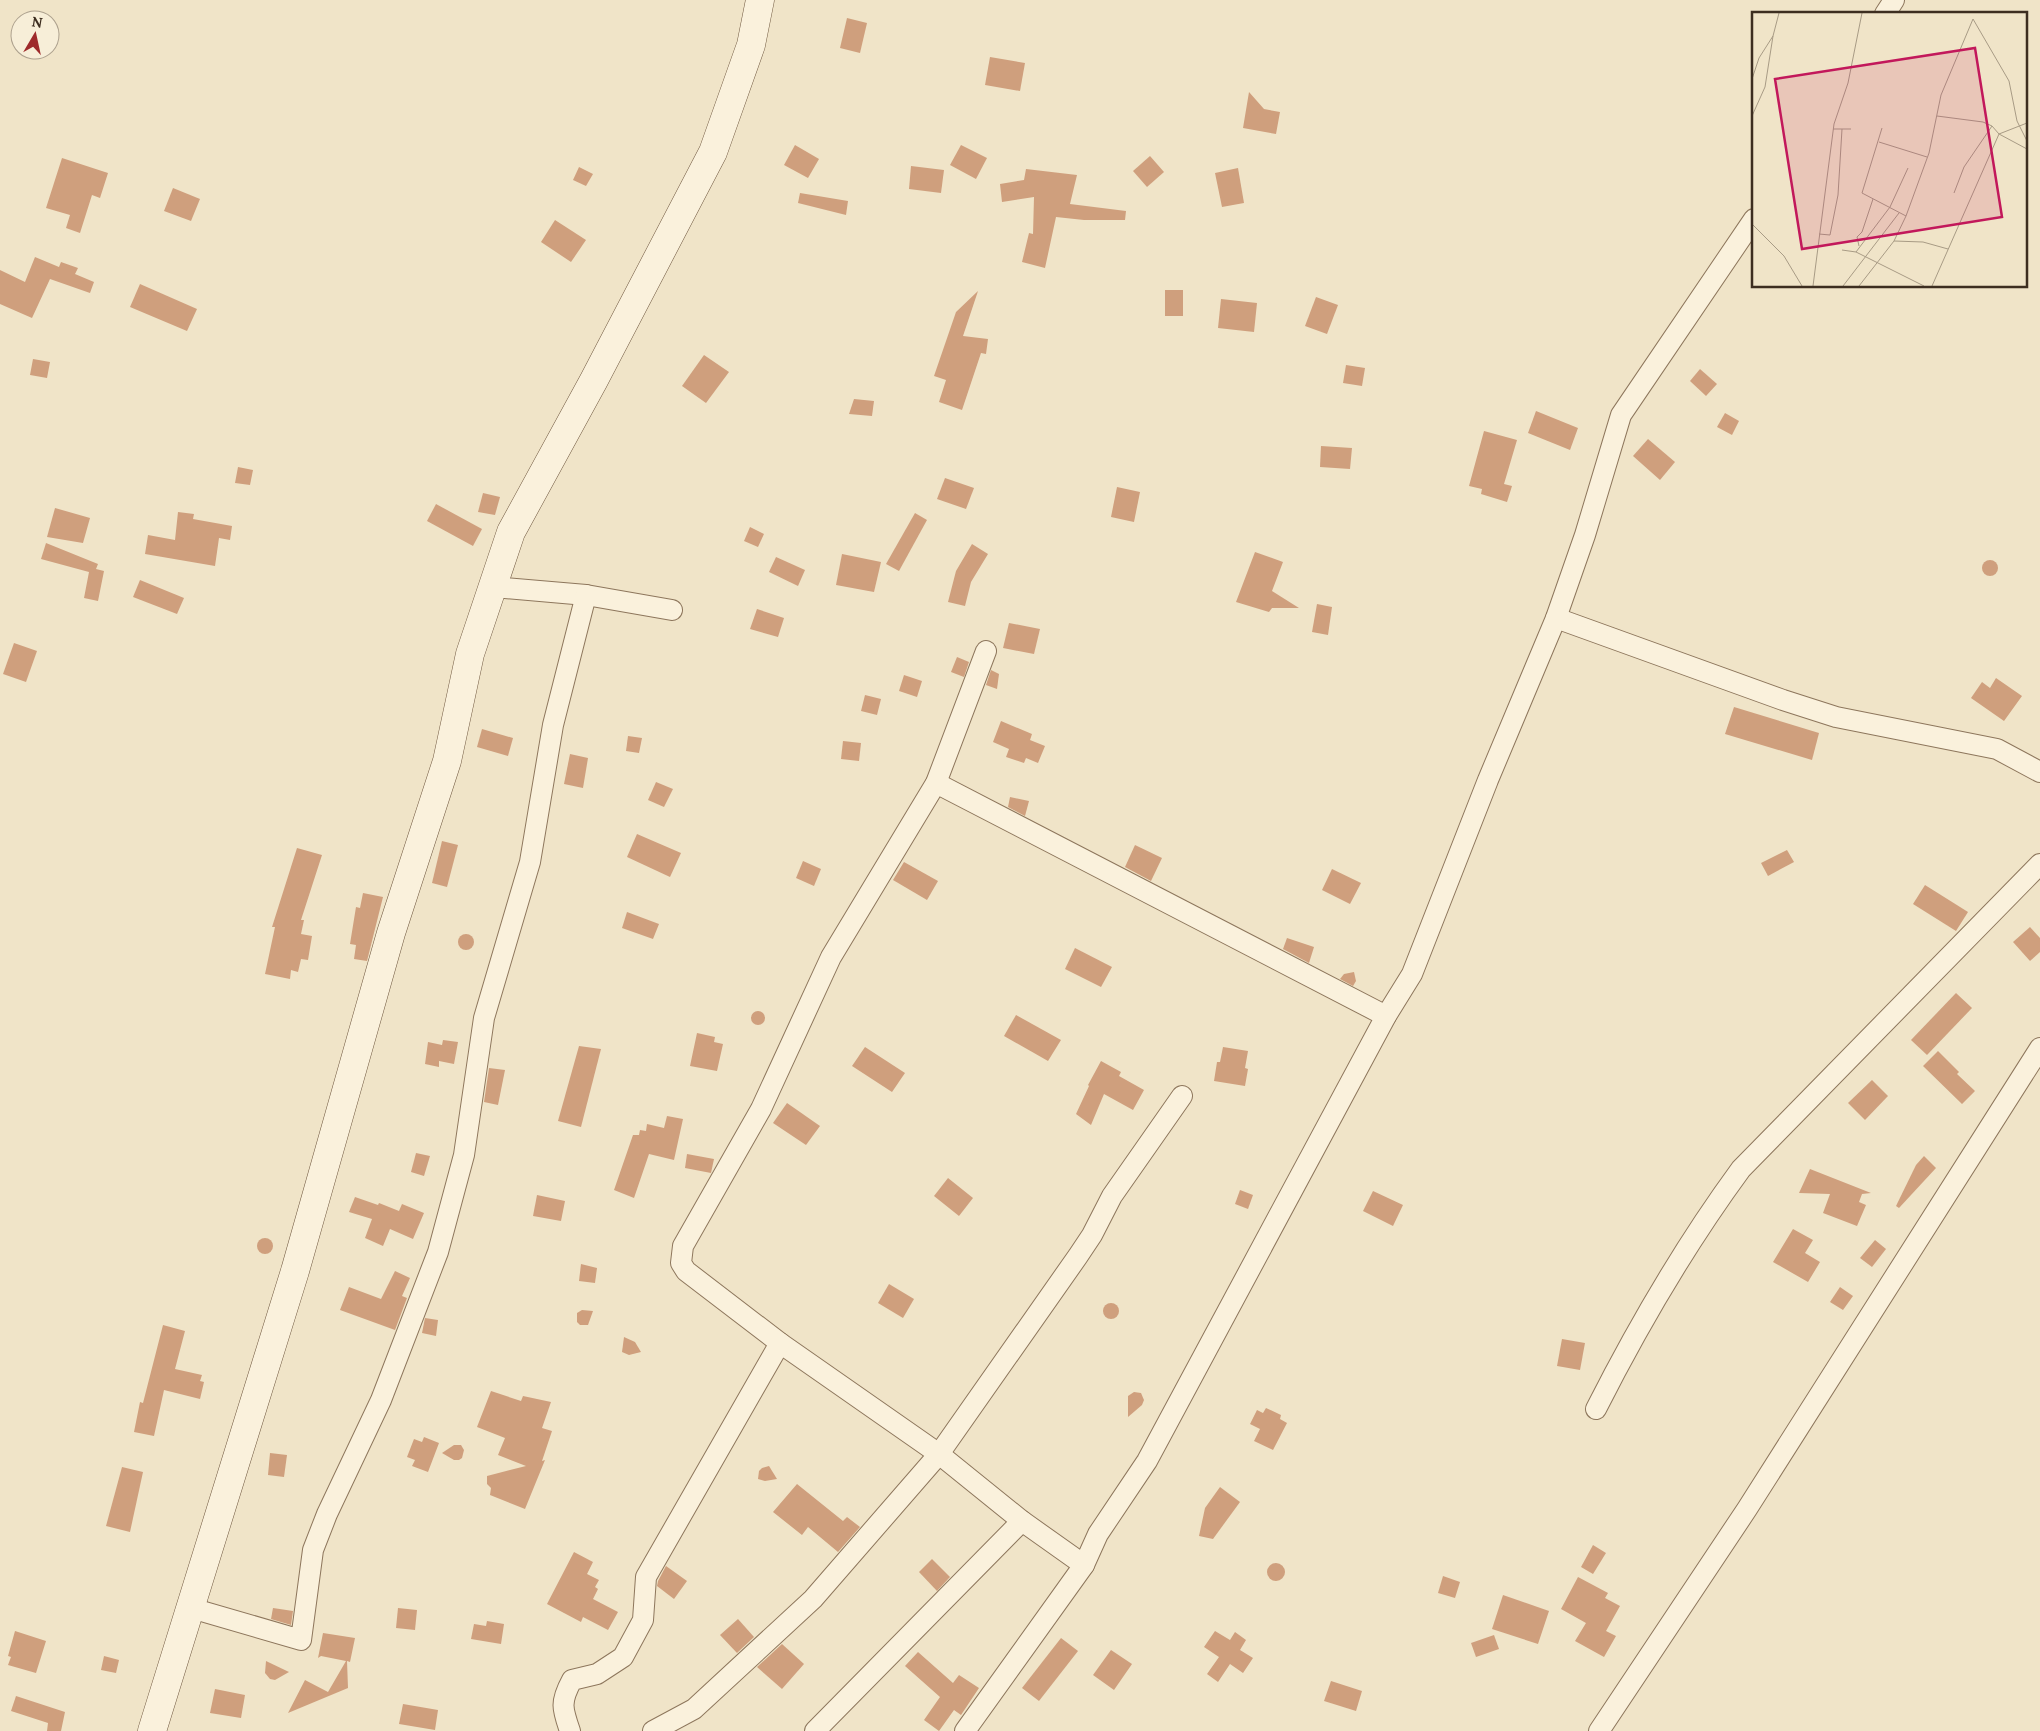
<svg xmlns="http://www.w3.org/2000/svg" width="2040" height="1731" viewBox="0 0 2040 1731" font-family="Lora,serif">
	<rect width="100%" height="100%" fill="#f0e4c8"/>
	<g fill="#cf9f7d">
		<polygon points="847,18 867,23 860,53 840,48"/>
		<polygon points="990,57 1025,63 1020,91 985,85"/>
		<polygon points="1249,92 1264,109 1280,112 1276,134 1243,128"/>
		<polygon points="795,145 819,159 808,178 784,165"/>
		<polygon points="961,145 987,158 976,179 950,165"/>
		<polygon points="1150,156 1164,172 1147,187 1133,171"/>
		<polygon points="62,158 108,173 100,198 92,195 80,233 66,228 70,215 46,208"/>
		<polygon points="911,166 944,170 941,193 909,189"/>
		<polygon points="579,167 593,174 586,186 573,180"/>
		<polygon points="1238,168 1244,203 1222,207 1215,173"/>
		<polygon points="1026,169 1077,175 1070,204 1126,211 1125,220 1084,220 1056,217 1045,268 1022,262 1029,233 1033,234 1034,197 1002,202 1000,184 1024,180"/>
		<polygon points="173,188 200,199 191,221 164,211"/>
		<polygon points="800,193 848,201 846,215 798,203"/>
		<polygon points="555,220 586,240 571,262 541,242"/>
		<polygon points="35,257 59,267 61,262 78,268 75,274 94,282 90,293 50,279 32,318 0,304 0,270 25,282"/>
		<polygon points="140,284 197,309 187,331 130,307"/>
		<rect x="1165" y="290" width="18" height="26"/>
		<polygon points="978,291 963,336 988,339 986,354 981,353 962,410 939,402 946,380 934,376 956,312"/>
		<polygon points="1316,297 1338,305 1327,334 1305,326"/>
		<polygon points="1221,299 1257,303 1254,332 1218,328"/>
		<polygon points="704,355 729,372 706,403 682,386"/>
		<polygon points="33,359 50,362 47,378 30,375"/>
		<polygon points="1346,365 1365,368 1362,386 1343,383"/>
		<polygon points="1700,369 1717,384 1706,396 1690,381"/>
		<polygon points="854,399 874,401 872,416 849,414"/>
		<polygon points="1536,411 1578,428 1570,450 1528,433"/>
		<polygon points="1725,413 1739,421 1732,435 1717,427"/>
		<polygon points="1484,431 1517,440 1504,484 1512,486 1507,502 1481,494 1482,489 1469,486"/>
		<polygon points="1648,439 1675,462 1660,480 1633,456"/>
		<polygon points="1321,446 1352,448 1350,469 1320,467"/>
		<polygon points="238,467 253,470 250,485 235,483"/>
		<polygon points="945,478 974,488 966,509 937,499"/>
		<polygon points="1117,487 1140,492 1134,522 1111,517"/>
		<polygon points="483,493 500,497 495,515 478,512"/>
		<polygon points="436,504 482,529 473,546 427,521"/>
		<polygon points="55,508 90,518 83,543 47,537"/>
		<polygon points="178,512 194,514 193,519 232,526 230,540 219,538 215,566 145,554 148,535 175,540"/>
		<polygon points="915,513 927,520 899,571 886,564"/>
		<polygon points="750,527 764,534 758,547 744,541"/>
		<polygon points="46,543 98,564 96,569 104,571 98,601 84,598 89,572 41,559"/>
		<polygon points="972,544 988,554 971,582 965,606 948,602 956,571"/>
		<polygon points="1255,552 1283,562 1272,591 1299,608 1272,608 1269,612 1236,602"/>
		<polygon points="842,554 881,562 874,592 836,585"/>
		<polygon points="776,557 805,570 798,586 769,572"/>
		<circle cx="1990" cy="568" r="8"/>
		<polygon points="140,580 184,598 177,614 133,597"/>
		<polygon points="1317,604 1332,607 1328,635 1312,632"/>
		<polygon points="757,609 784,618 778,637 750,629"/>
		<polygon points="1009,623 1040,629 1034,654 1003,648"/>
		<polygon points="14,643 37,651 26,682 3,674"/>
		<polygon points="957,657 969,662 964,677 951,672"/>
		<polygon points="991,670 999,674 997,689 986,685"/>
		<polygon points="904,675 922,681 917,697 899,691"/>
		<polygon points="1996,678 2022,696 2004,721 1971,698 1982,682 1990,688"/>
		<polygon points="865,695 881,699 877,715 861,711"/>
		<polygon points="1734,707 1819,733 1812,760 1725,734"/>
		<polygon points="1001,721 1032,734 1030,740 1045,746 1038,763 1026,758 1024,763 1006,757 1009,749 993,742"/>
		<polygon points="482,729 513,738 508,756 477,747"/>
		<polygon points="628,736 642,738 639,753 626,751"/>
		<polygon points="843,741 861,743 859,761 841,759"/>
		<polygon points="570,754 588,758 583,788 564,784"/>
		<polygon points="656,782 673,789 664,807 648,800"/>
		<polygon points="1010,797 1029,801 1025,816 1008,807"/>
		<polygon points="637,834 681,853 670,877 627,857"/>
		<polygon points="442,841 458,845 447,887 432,883"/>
		<polygon points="1135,845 1162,858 1151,881 1125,867"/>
		<polygon points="297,848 322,855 301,920 304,920 301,934 312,936 308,960 301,959 298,972 291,970 290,979 265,974 275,927 272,927"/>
		<polygon points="1787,850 1794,862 1768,876 1761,863"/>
		<polygon points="803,861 821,869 814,886 796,878"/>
		<polygon points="904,862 938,881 927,900 893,880"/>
		<polygon points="1332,869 1361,883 1350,904 1322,890"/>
		<polygon points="1925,885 1968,912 1956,931 1913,904"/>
		<polygon points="363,893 383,897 367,961 354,959 356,945 350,944 356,907 360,908"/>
		<polygon points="627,912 659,924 653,939 622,928"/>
		<polygon points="2030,927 2040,938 2040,952 2030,961 2013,942"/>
		<circle cx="466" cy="942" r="8"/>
		<polygon points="1287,938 1314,947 1309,963 1283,949"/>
		<polygon points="1075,948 1112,967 1101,987 1065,969"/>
		<polygon points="1354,972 1356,981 1353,986 1340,979 1344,974"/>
		<polygon points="1956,993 1972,1008 1927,1055 1911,1040"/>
		<circle cx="758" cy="1018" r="7"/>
		<polygon points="1016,1015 1061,1040 1048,1061 1004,1036"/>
		<polygon points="697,1033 715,1037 714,1042 723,1044 717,1071 690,1066"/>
		<polygon points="443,1040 458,1042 454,1064 439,1061 439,1067 425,1064 428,1042 442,1045"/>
		<polygon points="579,1046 601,1049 581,1127 558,1121"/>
		<polygon points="865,1047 905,1073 892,1092 852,1066"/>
		<polygon points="1223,1047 1248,1051 1245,1068 1248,1069 1245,1086 1214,1081 1217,1062 1220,1062"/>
		<polygon points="1938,1051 1959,1072 1957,1074 1975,1091 1962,1104 1923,1066"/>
		<polygon points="1101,1061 1121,1072 1119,1076 1144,1090 1133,1110 1104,1094 1091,1125 1076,1114 1089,1086 1088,1085"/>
		<polygon points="489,1068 505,1070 498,1105 484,1102"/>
		<polygon points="1872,1080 1888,1096 1865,1120 1848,1103"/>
		<polygon points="787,1103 820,1126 806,1145 773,1123"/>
		<polygon points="667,1116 683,1119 674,1160 649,1154 634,1198 614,1190 633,1135 639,1135 640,1130 646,1131 647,1124 664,1128"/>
		<polygon points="416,1153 430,1156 424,1176 411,1172"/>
		<polygon points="687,1154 714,1159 711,1173 685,1168"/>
		<polygon points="1924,1156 1936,1168 1899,1208 1896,1206 1916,1165"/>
		<polygon points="1810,1169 1871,1193 1862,1194 1859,1202 1866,1205 1857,1226 1823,1213 1830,1194 1799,1193"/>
		<polygon points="948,1178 973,1198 959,1216 934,1196"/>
		<polygon points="1240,1190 1253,1195 1248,1209 1235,1204"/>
		<polygon points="1373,1191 1403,1205 1393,1226 1363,1211"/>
		<polygon points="537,1195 565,1201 561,1221 533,1216"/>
		<polygon points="355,1197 378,1205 379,1203 399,1211 402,1204 424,1213 413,1239 390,1229 383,1246 365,1238 372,1219 349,1212"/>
		<polygon points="1793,1229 1813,1240 1805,1253 1820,1262 1808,1282 1773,1262"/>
		<circle cx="265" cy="1246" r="8"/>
		<polygon points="1875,1240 1886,1249 1872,1267 1860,1258"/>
		<polygon points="581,1264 597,1268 595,1283 579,1281"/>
		<polygon points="395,1271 410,1278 402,1296 407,1298 395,1330 340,1310 349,1287 381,1299"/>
		<polygon points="889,1284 914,1299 903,1318 878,1303"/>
		<polygon points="1840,1287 1853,1296 1843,1310 1830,1302"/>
		<circle cx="1111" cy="1311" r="8"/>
		<polygon points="582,1310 593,1311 588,1325 580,1325 577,1322 577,1313"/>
		<polygon points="425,1318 438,1320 436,1336 422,1333"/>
		<polygon points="163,1325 185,1331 175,1369 202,1375 200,1381 204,1382 200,1399 164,1390 154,1436 134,1432 140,1402 143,1403"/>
		<polygon points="624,1337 635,1342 641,1352 629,1355 622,1352"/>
		<polygon points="1562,1339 1585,1343 1580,1370 1557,1366"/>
		<polygon points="491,1391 521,1401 523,1396 551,1402 542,1428 552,1431 542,1461 545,1460 525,1509 490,1495 491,1488 487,1484 487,1476 526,1466 498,1455 505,1438 477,1427"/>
		<polygon points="1134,1392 1141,1393 1144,1400 1142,1405 1128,1417 1128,1396"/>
		<polygon points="1266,1408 1281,1415 1280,1419 1287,1423 1273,1450 1254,1441 1260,1429 1250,1424 1257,1410 1263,1413"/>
		<polygon points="424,1437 439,1443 428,1472 412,1466 415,1460 407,1457 414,1439 422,1442"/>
		<polygon points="454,1445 461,1445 464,1450 462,1458 459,1460 454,1460 442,1453"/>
		<polygon points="270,1453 287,1455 284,1477 268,1475"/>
		<polygon points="769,1466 777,1479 765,1481 758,1479 759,1471 762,1468"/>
		<polygon points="122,1467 143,1472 130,1532 106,1526"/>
		<polygon points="797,1484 843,1521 847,1517 860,1527 838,1552 808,1527 802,1535 773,1512"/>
		<polygon points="1220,1487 1240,1502 1213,1539 1199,1536 1205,1508"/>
		<polygon points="1593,1545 1606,1553 1593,1574 1581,1567"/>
		<polygon points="574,1552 593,1562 587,1574 599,1580 595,1587 598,1589 593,1599 618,1612 608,1630 583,1617 581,1622 547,1604"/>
		<polygon points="932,1559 950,1577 937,1591 919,1572"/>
		<circle cx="1276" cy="1572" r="9"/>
		<polygon points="666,1566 687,1581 674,1599 657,1586 658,1581"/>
		<polygon points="1443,1576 1460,1582 1455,1598 1438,1593"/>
		<polygon points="1578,1577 1608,1593 1605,1598 1620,1606 1606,1631 1616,1636 1604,1657 1575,1641 1586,1623 1561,1609"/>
		<polygon points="1503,1595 1549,1611 1538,1644 1492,1629"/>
		<polygon points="273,1608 293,1611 291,1625 271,1619"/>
		<polygon points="398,1608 417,1610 415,1630 396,1628"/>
		<polygon points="738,1619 754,1637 737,1653 720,1635"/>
		<polygon points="487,1621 504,1624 501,1644 471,1639 474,1624 486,1626"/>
		<polygon points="15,1631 46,1641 36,1673 8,1665 11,1657 8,1656"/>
		<polygon points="1215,1631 1230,1640 1235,1632 1246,1640 1240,1650 1253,1658 1243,1673 1230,1664 1218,1682 1207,1674 1219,1657 1204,1647"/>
		<polygon points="323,1633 355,1638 350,1662 347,1661 348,1688 288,1713 305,1680 328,1692 346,1661 321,1656 318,1658"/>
		<polygon points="1494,1635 1499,1649 1476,1657 1471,1643"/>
		<polygon points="1061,1638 1078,1651 1039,1701 1022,1688"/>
		<polygon points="782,1644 804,1664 782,1689 757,1667"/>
		<polygon points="1111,1650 1132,1664 1114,1690 1093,1675"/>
		<polygon points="918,1652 953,1683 959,1675 979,1688 961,1715 954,1710 939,1731 924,1720 940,1697 905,1666"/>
		<polygon points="104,1656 119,1660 116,1673 101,1670"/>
		<polygon points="266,1661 289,1672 275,1680 270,1679 265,1673"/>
		<polygon points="1331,1681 1362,1691 1356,1711 1324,1701"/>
		<polygon points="215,1689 245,1695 241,1718 210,1713"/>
		<polygon points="16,1696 65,1712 61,1731 47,1731 48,1723 11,1711"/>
		<polygon points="403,1704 438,1710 435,1730 399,1724"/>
	</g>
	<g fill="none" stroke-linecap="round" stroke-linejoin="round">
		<g stroke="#8d765c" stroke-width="22">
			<g id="street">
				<polyline points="1885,14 1894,0"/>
				<polyline points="493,587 586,595 672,610"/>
				<polyline points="1556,618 1783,700 1836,717 1997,749 2040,772"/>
				<polyline points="986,651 936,783 831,957 761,1109 683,1246 681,1263 686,1271 780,1343 939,1454 1022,1521 1084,1565"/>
				<polyline points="936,783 1386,1016"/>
				<path d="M1596,1409C1638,1326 1686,1244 1741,1169L2040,864"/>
				<polyline points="191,1608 301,1640 313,1550 327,1514 381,1400 438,1252 464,1155 484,1018 530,862 553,725 586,595"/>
				<path d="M570,1731C562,1708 560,1702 572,1680L597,1674L623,1657L643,1620L646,1577L780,1343"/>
				<polyline points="653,1731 694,1709 813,1599 939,1454 1078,1256 1092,1235 1112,1196 1182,1096"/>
				<polyline points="815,1731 1022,1521"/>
				<polyline points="965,1731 1084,1565 1098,1534 1147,1461 1386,1016 1412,974 1488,780 1556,618 1585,535 1621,415 1754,219"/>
				<polyline points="1599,1731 1747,1509 2040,1048"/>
			</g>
		</g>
		<g stroke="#6f573f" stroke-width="29">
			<polyline id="secondary" points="152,1731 295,1271 391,933 447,761 470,654 511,532 594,380 713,152 751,45 760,0"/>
		</g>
		<use href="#street" stroke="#faf1dc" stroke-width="20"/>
		<use href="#secondary" stroke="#faf1dc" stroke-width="28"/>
	</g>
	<g transform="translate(1752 12)">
		<rect width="275" height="275" fill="#f0e4c8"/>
		<path fill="none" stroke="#a89b85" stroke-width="1" d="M0,67L7,46L21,24L27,1M0,104L13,75L21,24M185,104L231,110L240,114L247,122L275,111M130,116L110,181L154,204M81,117H99M127,130L175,145M202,181L212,155L240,114M0,212L32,244L50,274M67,222L78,223L86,183L90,117M142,229L171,230L196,237M107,234L105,225L110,220L121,187M90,238L104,240L172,274M104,240L138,195L156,156M61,274L82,112L96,71L110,1M91,274L147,201M107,274L142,229L154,204L177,141L189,83L221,7L257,69L265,109L275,129M180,274L247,122L275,137"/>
		<path fill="#c2185b" fill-opacity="0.15" stroke="#c2185b" stroke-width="2.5" d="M223,36L250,205L50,237L23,67Z"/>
		<rect width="275" height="275" fill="none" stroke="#3d2e20" stroke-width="2.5"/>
	</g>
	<g transform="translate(35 35) rotate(9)"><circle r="24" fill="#f7eed8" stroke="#ada18e"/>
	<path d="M0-4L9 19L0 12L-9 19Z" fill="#9e2a2b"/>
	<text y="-8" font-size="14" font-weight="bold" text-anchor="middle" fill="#3d2e20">N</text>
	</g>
</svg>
